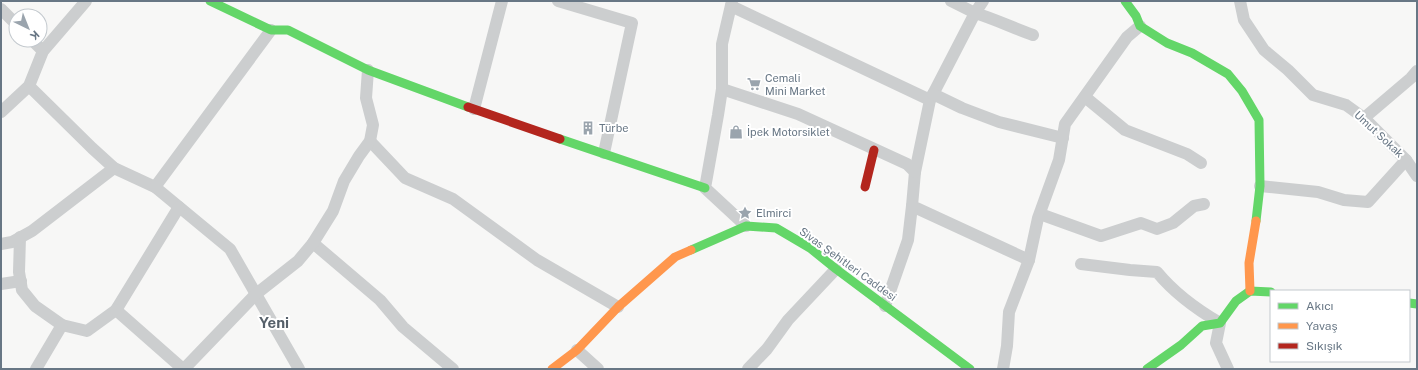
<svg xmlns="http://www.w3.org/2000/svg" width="1418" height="370" viewBox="0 0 1418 370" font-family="'Public Sans',sans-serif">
	<rect width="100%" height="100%" fill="#f7f7f6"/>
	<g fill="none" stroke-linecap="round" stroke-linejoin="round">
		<g stroke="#cccecf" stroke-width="12">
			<polyline points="558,1 632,23 604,153"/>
			<polyline points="732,1 722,44 722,89 718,115 705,188 746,226"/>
			<polyline points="951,1 975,13 930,100 915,172 912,206 1029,260"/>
			<path d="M983,1L975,13C995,19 1013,28 1033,35"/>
			<polyline points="1240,1 1244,20 1264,50 1288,70 1313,95 1346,105 1364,118 1406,160 1417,176"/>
			<polyline points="731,6 930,100"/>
			<polyline points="1,9 16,24"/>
			<polyline points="32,40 43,51"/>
			<polyline points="29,86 92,148 114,168 155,187 230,249 299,369"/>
			<polyline points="722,89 798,114 907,164 915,172"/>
			<polyline points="933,94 962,108 999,122 1063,138"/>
			<polyline points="1085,97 1125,130 1187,154 1201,163"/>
			<polyline points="474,109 502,1"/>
			<polyline points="1,112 29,86 43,51 86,1"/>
			<polyline points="1364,118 1411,78 1417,71"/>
			<polyline points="370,141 405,178 453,199 537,260 618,307"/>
			<polyline points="1260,186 1318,192 1344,200 1368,202 1406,160"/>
			<polyline points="155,187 271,30"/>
			<polyline points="1040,214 1101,236 1141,223 1157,229 1173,223 1194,206 1204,204"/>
			<polyline points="20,237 19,272 22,290 35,306 62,325 87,331 116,310 179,207"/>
			<polyline points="313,243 380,300 403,327 453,369"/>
			<polyline points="1,244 12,242 32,231 114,168"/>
			<path d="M1081,264L1130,270L1157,272C1175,294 1196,309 1220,323L1216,343L1228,369"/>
			<polyline points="1,284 21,281"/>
			<polyline points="885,306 908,240 912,206"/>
			<polyline points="116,310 183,369"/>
			<polyline points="577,350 598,369"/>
			<polyline points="36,369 62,325"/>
			<polyline points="184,369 256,294 298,261 313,243 333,211 344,181 359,156 370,141 373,125 366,98 368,70"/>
			<polyline points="748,369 767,349 788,320 836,269"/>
			<polyline points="1003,369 1007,346 1009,312 1029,260 1038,218 1059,160 1065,124 1127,37 1140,26"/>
		</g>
		<g stroke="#63d668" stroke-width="9">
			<polyline points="210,1 271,30 288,30 368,70 468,107"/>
			<polyline points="1125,1 1136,16 1140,26 1167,43 1192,53 1228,74 1242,91 1259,120 1260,186 1256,221"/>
			<polyline points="560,139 705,188"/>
			<polyline points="691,250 746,226 776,228 810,248 836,269 970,369"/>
			<polyline points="1409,303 1417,304"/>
			<polyline points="1147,369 1181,345 1202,326 1220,323 1236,301 1250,291 1271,292"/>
		</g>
		<g stroke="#ff974d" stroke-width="9">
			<polyline points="1250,291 1249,263 1256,221"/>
			<polyline points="552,369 577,350 618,307 675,257 691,250"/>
		</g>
		<g stroke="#b3261e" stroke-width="9">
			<polyline points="468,107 560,139"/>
			<polyline points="865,187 874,150"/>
		</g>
	</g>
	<defs>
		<g id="supermarket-bare" transform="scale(1.08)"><path d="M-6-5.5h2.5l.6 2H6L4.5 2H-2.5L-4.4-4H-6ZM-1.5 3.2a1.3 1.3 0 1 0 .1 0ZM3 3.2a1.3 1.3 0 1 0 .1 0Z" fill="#9aa4ad" stroke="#fff" stroke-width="2.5" paint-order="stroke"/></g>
		<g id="building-bare" transform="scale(1.08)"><path d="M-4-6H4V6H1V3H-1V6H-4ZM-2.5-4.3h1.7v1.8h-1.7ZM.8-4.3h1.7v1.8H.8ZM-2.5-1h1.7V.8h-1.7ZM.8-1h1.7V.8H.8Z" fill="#9aa4ad" stroke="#fff" stroke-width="2.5" paint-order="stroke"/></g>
		<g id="shop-bare" transform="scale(1.08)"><path d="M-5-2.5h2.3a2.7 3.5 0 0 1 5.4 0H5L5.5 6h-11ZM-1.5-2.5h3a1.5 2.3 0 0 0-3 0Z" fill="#9aa4ad" stroke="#fff" stroke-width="2.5" paint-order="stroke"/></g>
		<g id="sight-bare" transform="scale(1.08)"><path d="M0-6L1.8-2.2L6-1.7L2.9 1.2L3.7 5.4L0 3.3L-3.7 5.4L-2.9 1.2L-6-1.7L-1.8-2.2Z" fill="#9aa4ad" stroke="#fff" stroke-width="2.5" paint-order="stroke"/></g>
	</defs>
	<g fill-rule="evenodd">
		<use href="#supermarket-bare" x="754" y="84"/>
		<use href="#building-bare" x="588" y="128"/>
		<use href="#shop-bare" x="736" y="132"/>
		<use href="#sight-bare" x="745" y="213"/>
	</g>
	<g text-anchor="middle" stroke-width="4" stroke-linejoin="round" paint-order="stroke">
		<g font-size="11" fill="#687785" stroke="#fff" text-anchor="start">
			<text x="765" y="82">Cemali<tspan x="765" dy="13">Mini Market</tspan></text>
			<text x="599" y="132">Türbe</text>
			<text x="747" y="136">İpek Motorsiklet</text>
			<text x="756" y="217">Elmirci</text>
		</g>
		<g font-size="11" fill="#687785" stroke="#fff">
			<text transform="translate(1379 134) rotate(43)" y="4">Umut Sokak</text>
			<text transform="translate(848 264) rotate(36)" y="4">Sivas Şehitleri Caddesi</text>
		</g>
		<g font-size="15" font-weight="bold" fill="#56606a" stroke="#fff">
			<text x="274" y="328">Yeni</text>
		</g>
	</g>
	<rect width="1418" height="370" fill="none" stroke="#687785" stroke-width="4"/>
	<rect x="1270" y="290" width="140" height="72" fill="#ffffff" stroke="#c3c9ce"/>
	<rect x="1278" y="303" width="20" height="6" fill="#63d668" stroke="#c3c9ce"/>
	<text x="1306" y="310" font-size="12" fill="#687785">Akıcı</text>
	<rect x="1278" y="323" width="20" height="6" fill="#ff974d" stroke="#c3c9ce"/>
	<text x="1306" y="330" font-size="12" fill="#687785">Yavaş</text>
	<rect x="1278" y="343" width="20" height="6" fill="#b3261e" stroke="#c3c9ce"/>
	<text x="1306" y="350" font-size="12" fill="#687785">Sıkışık</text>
	<g transform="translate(28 28) rotate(137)"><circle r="19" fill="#ffffff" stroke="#c3c9ce"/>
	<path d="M0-3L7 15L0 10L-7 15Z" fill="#9aa4ad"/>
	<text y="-6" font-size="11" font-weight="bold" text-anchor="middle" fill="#687785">K</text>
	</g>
</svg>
